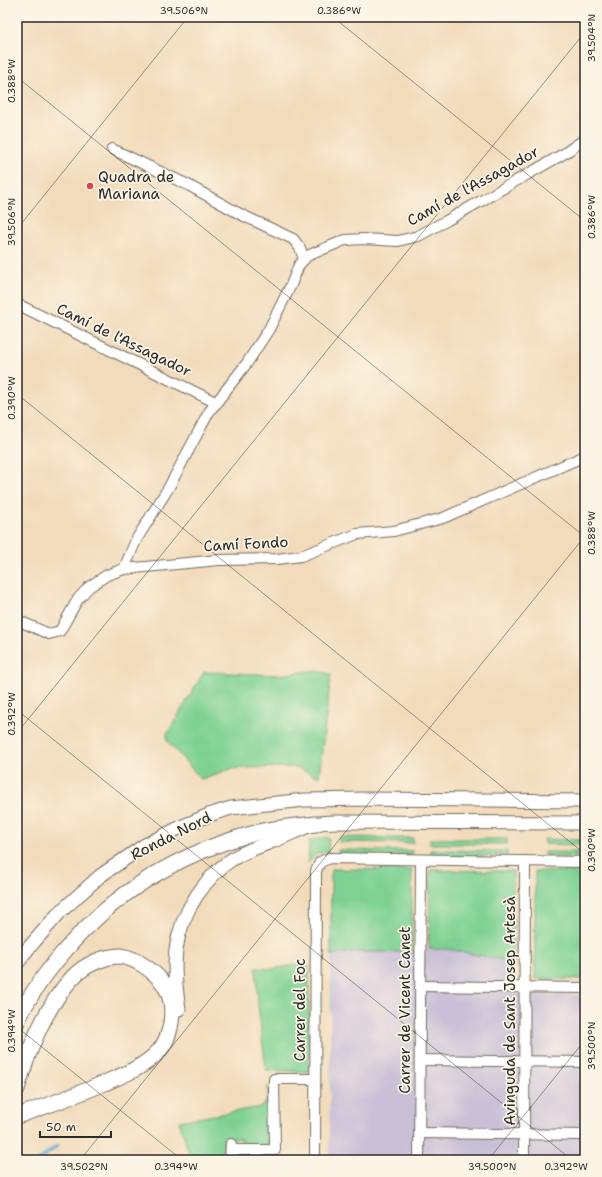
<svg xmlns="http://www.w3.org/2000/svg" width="602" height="1177" viewBox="0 0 602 1177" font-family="'Shantell Sans',sans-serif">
	<rect width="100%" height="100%" fill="#fcf5e5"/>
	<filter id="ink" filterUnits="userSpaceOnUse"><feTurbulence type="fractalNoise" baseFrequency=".025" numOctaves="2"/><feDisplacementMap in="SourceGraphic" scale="8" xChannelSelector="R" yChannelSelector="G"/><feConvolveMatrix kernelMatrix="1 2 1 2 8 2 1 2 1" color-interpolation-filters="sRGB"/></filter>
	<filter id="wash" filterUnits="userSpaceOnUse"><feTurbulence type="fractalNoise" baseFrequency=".012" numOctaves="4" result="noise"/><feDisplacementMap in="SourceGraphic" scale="16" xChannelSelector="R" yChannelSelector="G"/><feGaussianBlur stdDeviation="0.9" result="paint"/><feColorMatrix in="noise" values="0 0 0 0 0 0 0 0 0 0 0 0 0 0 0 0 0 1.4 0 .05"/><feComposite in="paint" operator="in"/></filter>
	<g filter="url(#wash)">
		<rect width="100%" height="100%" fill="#f2dbbb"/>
		<polygon fill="#c9bfd7" points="429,949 447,949 514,962 513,994 585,995 585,1160 329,1160 331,955 355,952 412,952"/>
		<g fill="#7ed193" stroke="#547e5f">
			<polygon points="308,671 317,671 331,674 319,777 302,770 293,767 243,768 231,769 201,779 167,741 167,734 204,672 279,675"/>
			<polygon points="327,837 329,838 328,852 316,854 308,863 309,841"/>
			<polygon points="339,837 413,838 413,843 339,842"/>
			<rect x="430" y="839" width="77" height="5"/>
			<polygon points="544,839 585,840 585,845 544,844"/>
			<polygon points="338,850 413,851 412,856 338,855"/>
			<polygon points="430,850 507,851 507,856 430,856"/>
			<rect x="544" y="852" width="41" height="5"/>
			<polygon points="331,869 412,870 412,952 355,952 331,955"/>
			<polygon points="430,870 513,871 514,962 447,949 429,949"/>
			<polygon points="535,871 585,872 585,979 535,979"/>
			<polygon points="299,964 309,966 309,1072 266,1070 258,1006 256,968 273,969"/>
			<path d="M268,1087L272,1088L271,1146H241V1139L223,1138V1160H191L179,1121L261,1107C269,1101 269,1096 268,1087Z"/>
		</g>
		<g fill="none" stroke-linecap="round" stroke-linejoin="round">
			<polyline stroke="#5fa7d6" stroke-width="3" points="39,1160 57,1146"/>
		</g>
	</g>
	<g filter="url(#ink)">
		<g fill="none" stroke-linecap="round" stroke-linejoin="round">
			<g stroke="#71695d" stroke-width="12">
				<g id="minor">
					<polyline points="112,149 188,185 240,214 293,239 300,248 304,259"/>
					<polyline points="17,304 217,403"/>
					<polyline points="124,569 136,540 169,487 209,412 247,363 269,329 291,285 299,265 307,256 345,240 364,239 398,241 418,236 446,221 565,153 585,139"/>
					<polyline points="17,620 49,634 60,631 78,599 89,587 107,575 124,569 219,560 277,559 301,556 357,534 394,531 443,518 585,456"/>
					<polyline points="421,986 585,988"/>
					<polyline points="420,1060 585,1062"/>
					<polyline points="420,1133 585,1135"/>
					<polyline points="231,1150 275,1150 274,1079 315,1079"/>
					<polyline points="230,1160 231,1144"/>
					<polyline points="315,1160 316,871 320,862 330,858 585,862"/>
					<polyline points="419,1160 421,860"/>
					<polyline points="524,1160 525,861"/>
				</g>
			</g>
			<g stroke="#71695d" stroke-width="15">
				<g id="major">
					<polyline points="17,959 20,958 59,913 100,876 145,845 181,827 209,815 231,808 305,800 366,799 585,801"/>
					<path d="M179,1009C172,965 172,933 197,895C206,882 217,869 231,860C244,851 259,847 273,841C287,836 301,828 315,824C322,822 330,822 337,822L585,823"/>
				</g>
			</g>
			<g stroke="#71695d" stroke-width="17">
				<g id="highway">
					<polyline points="17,962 20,958"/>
					<path d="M17,1022C28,997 44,975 62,954C114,892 180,852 259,832C277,827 297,826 316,824"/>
					<path d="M17,1089C28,1051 46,1005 74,976C85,965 104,956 120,956C127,957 137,961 143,965C165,979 175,996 171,1023C169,1035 164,1047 155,1055C140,1069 121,1076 102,1084C74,1096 46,1106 17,1116"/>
				</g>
			</g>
			<use href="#minor" stroke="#fff" stroke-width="10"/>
			<use href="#major" stroke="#fff" stroke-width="13"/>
			<use href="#highway" stroke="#fff" stroke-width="15"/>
		</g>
	</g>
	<path fill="none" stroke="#2b2b2b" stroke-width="1" stroke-opacity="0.45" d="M333,17L585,221M17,77L585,537M17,229L188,17M17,394L585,854M17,710L572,1160M17,733L585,32M17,1027L182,1160M80,1160L585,536M488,1160L585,1040"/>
	<circle fill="#d1495b" stroke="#fcf5e5" stroke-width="1.5" cx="90" cy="186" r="4"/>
	<g text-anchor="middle" stroke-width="3.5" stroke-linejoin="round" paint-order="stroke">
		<g font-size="15" fill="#2b2b2b" stroke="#fcf5e5" text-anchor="start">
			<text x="98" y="182">Quadra de<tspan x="98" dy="17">Mariana</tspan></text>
		</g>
		<g font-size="15" fill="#2b2b2b" stroke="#fcf5e5">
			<text transform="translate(473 186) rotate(-29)" y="5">Camí de l'Assagador</text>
			<text transform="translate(124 340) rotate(26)" y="5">Camí de l'Assagador</text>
			<text transform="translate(246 544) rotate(-3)" y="5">Camí Fondo</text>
			<text transform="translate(171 836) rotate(-27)" y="5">Ronda Nord</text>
			<text transform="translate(300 1010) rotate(-90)" y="5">Carrer del Foc</text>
			<text transform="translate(405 1010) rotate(-90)" y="5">Carrer de Vicent Canet</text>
			<text transform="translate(510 1011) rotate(-90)" y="5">Avinguda de Sant Josep Artesà</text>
		</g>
	</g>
	<rect width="602" height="1177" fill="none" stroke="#fcf5e5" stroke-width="44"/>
	<path d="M40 1131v6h71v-6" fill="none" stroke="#2b2b2b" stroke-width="2"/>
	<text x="46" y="1131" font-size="12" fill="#2b2b2b" stroke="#fcf5e5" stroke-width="3" paint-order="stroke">50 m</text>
	<rect x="22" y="22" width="558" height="1133" fill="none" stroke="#2b2b2b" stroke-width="1.5"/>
	<g font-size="10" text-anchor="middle" fill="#2b2b2b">
		<text x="184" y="14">39.506°N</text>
		<text x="339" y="14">0.386°W</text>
		<text transform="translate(591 38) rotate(-90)" y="4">39.504°N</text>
		<text transform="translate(11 81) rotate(-90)" y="4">0.388°W</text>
		<text transform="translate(591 217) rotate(-90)" y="4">0.386°W</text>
		<text transform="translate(11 222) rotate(-90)" y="4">39.506°N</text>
		<text transform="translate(11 398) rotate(-90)" y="4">0.390°W</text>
		<text transform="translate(591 533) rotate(-90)" y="4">0.388°W</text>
		<text transform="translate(11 714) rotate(-90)" y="4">0.392°W</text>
		<text transform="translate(591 850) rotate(-90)" y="4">0.390°W</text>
		<text transform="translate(11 1031) rotate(-90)" y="4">0.394°W</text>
		<text transform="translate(591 1046) rotate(-90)" y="4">39.500°N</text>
		<text x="84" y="1170">39.502°N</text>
		<text x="176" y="1170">0.394°W</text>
		<text x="492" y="1170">39.500°N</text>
		<text x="566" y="1170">0.392°W</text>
	</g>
</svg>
